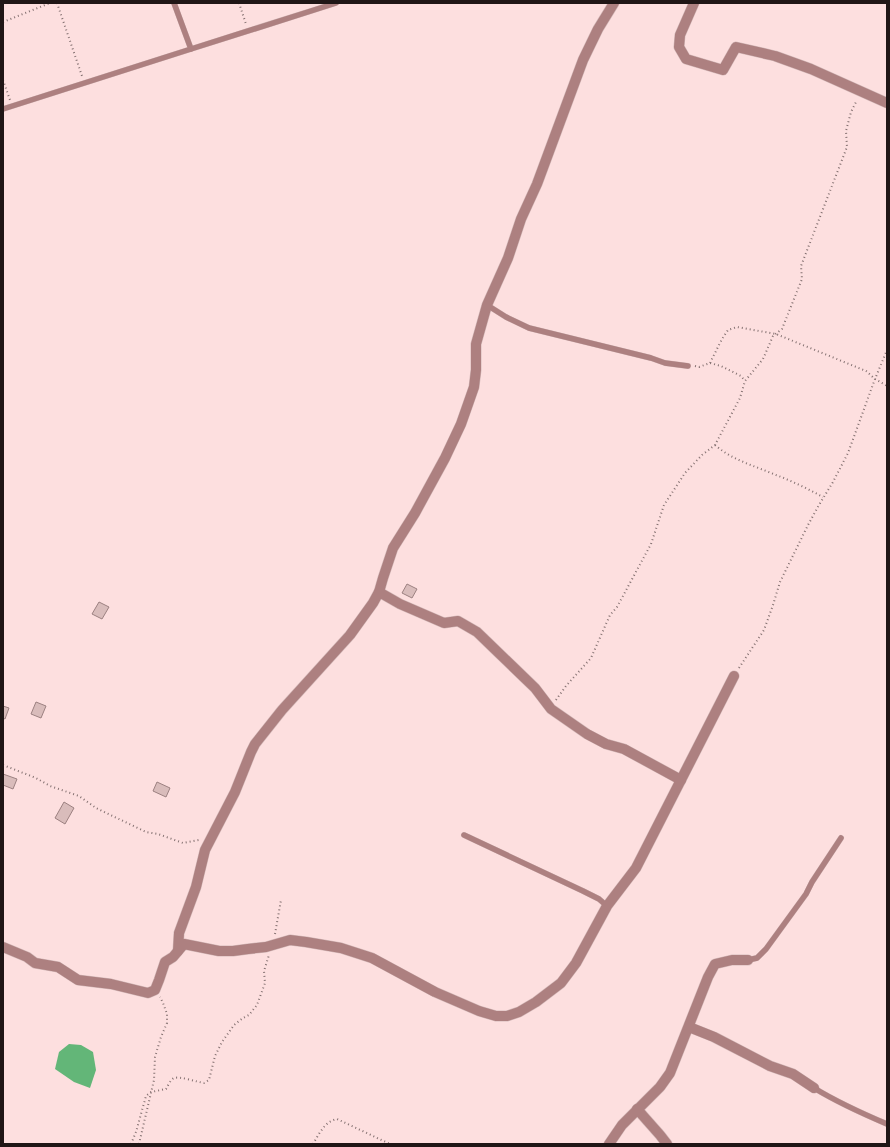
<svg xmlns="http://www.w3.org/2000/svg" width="890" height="1147" viewBox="0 0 890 1147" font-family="Karla,sans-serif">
	<rect width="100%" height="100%" fill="#fddfdf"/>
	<polygon fill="#63b678" points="69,1044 81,1045 93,1052 96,1070 90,1088 74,1082 55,1069 59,1052"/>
	<g fill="#d9bcbb" stroke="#9c8181">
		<polygon points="407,584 417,589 412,598 402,593"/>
		<polygon points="99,602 109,607 102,619 92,614"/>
		<polygon points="36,702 46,706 41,718 31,714"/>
		<polygon points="3,706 9,708 5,719 3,718"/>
		<polygon points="3,774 17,779 13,789 3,785"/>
		<polygon points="157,782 170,788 166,797 153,791"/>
		<polygon points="64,802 74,808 65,824 55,818"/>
	</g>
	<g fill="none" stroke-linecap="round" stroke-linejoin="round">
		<g stroke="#d5bbbb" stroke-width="6">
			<g id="service">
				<polyline points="191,49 336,3"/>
				<polyline points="3,109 191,49 174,3"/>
				<polyline points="487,305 506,317 529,328 651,358 665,363 688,366"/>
				<polyline points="464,835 583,891 599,899 607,906"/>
				<polyline points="748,960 757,958 766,949 806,894 812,882 841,838"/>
				<path d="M814,1088C837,1102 861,1113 887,1124"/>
			</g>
		</g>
		<g stroke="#d5bbbb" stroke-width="11">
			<g id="minor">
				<polyline points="694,3 680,35 679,47 686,59 723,70 736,47 775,56 811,69 887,103"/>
				<polyline points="379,592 400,604 444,623 458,621 477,632 535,688 551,709 587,734 606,744 624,749 681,780"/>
				<polyline points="3,947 27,957 35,963 58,967 78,980 111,984 148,993 155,990 159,980 165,962 173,957 184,944 219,951 233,951 248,949 266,947 290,940 306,942 341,948 372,958 435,992 479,1011 496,1016 507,1016 519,1012 536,1002 561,983 576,963 607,906 636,868 734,676"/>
				<polyline points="178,951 179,933 196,887 205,850 235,792 251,752 255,744 282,710 350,635 373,603 379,592 383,578 393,548 415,513 445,458 461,424 474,387 476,370 476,344 487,305 508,258 521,219 537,184 583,60 598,29 614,3"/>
				<polyline points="689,1027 714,1037 770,1066 793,1074 814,1088"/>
				<polyline points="637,1109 660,1135 667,1144"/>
				<polyline points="609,1144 622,1125 660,1087 670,1073 708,977 715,964 732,960 748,960"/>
			</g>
		</g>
		<g stroke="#857272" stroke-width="2" stroke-dasharray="1 3" stroke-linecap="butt">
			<polyline points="57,3 82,76"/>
			<polyline points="239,3 246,24"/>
			<polyline points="3,22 50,3"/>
			<polyline points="3,80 10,100"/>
			<polyline points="710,363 722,339 728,330 737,327 776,334 866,371 875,379 887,386"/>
			<polyline points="695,366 699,367 710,363 721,366 741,376 745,381"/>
			<path d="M715,445C732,460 755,466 776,475C792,481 808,489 823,497"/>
			<polyline points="739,668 764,630 773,605 780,582 808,525 819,505 833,482 848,453 875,379 887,350"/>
			<polyline points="556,700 566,686 591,658 610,615 617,607 651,544 664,505 685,473 702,455 715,445 740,398 745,381 763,359 773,336 782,329 802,279 801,266 847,147 846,131 851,112 857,100"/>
			<polyline points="3,765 36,778 50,786 79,796 96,808 146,832 158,834 183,843 199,840"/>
			<polyline points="275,934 281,900"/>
			<path d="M131,1144L136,1132L146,1096L151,1092L166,1089C168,1086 170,1080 174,1078C180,1076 197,1082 204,1083L209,1080L215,1056L222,1042L234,1025L243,1018L249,1015L257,1005L265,983L264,971L269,955"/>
			<polyline points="139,1144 154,1080 155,1057 161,1037 167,1023 167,1014 163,1003 160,997"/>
			<path d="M313,1144C319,1134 325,1121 337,1119L390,1144"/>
		</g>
		<use href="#service" stroke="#ad8080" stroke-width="5.5"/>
		<use href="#minor" stroke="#ad8080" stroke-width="10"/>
	</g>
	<rect width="890" height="1147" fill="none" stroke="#201616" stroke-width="8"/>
</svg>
